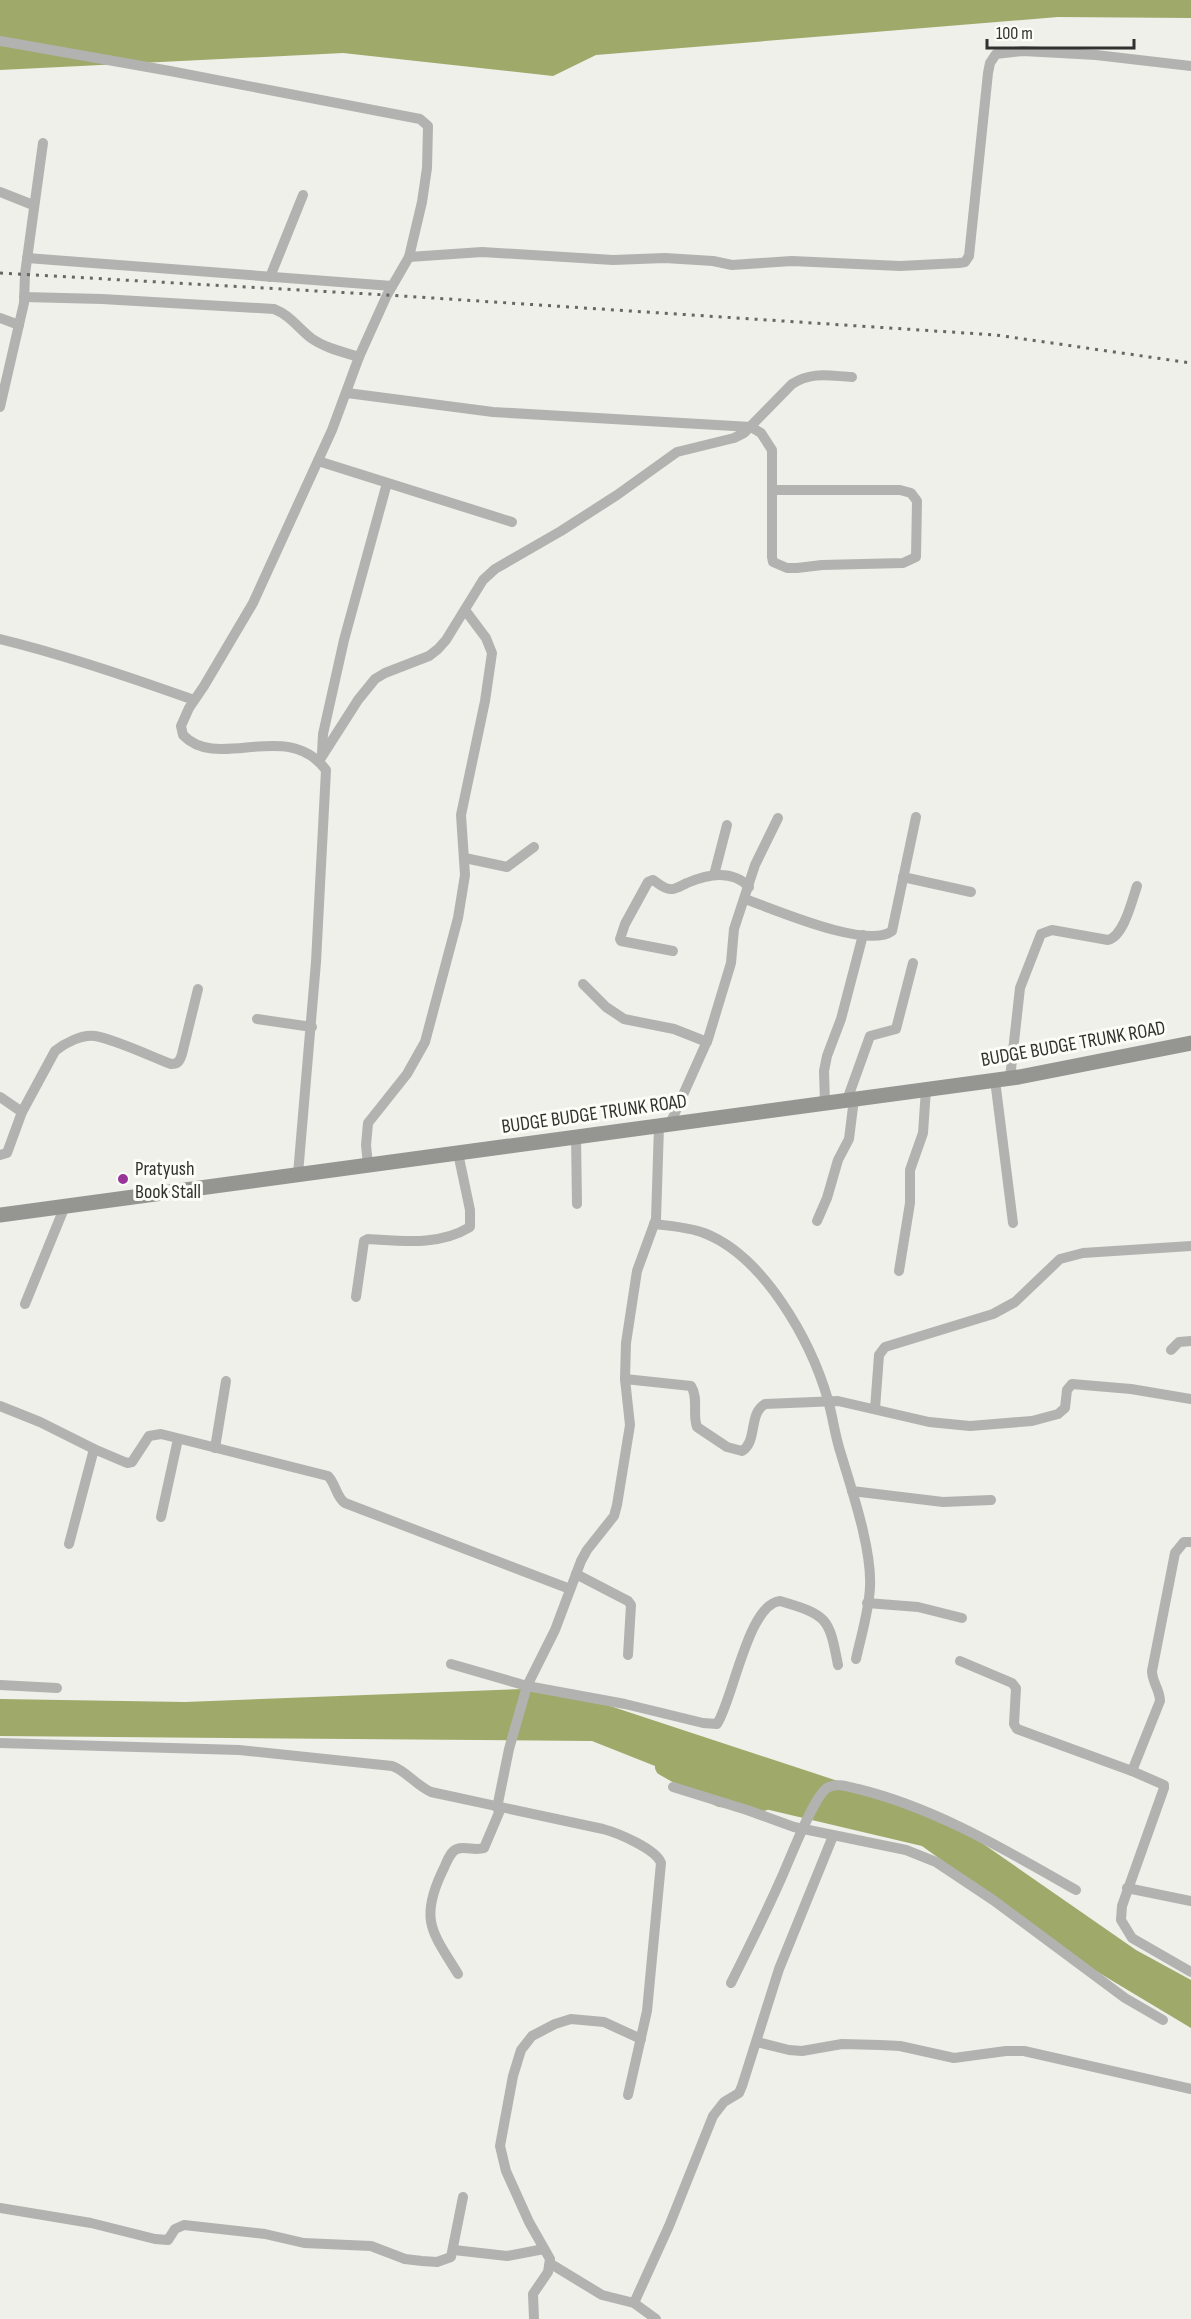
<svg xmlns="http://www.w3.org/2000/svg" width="1191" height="2319" viewBox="0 0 1191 2319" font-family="'Sofia Sans Condensed',sans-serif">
	<rect width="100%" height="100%" fill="#eef0e9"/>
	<g fill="#9ea96a">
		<polygon points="0,0 1191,0 1191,18 1058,17 596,55 553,76 343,53 0,70"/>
		<polygon points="524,1689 607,1705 932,1812 953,1823 1136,1950 1191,1980 1191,2028 1096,1971 922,1846 761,1808 592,1741 0,1736 0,1699 185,1702"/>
	</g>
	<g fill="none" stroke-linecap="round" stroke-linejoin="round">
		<polyline stroke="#9ea96a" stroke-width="18" points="664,1767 720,1798 763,1802"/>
		<g stroke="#b2b3b0" stroke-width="10">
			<path d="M0,41L170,71L420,119L428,126L427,168L422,202L409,257L387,295L359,357L332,430L253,603L204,686L189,708L181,726L183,735C218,772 287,718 326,770L316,962L298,1174"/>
			<polyline points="0,192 33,205"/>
			<polyline points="409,257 482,252 613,260 665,258 713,261 732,265 792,261 900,266 959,263 965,262 969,256 988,73 990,63 996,54 1023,51 1096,55 1191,66"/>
			<polyline points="27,258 392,286"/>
			<polyline points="270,277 303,195"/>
			<path d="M24,297L102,299L274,309C290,315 298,328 311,338C325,348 343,352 359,357"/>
			<polyline points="0,318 19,325"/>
			<polyline points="347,393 493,412 751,427 761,433 772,450 772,557 773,562 787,568 797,568 822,565 903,563 916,557 917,501 911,493 900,490 772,490"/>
			<polyline points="0,407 24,303 25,274 43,143"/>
			<polyline points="318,461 512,522"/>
			<path d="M0,639C66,655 130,677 194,700"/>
			<polyline points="322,754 323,734 344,640 387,483"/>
			<path d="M319,761L358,700L375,679L385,673L429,656L438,649L446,640L483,580L495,569L561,531L617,495L677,452L734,438L744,433L792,384C812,371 830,376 852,377"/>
			<polyline points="465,858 507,867 534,847"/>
			<polyline points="714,875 727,825"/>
			<polyline points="903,877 971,892"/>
			<path d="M745,899C774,909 867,950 892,931L916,817"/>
			<path d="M673,951L621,941L620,939L625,924L648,882L653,880C658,883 664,889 670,889C675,890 682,885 687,883C708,874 732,869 749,887"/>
			<polyline points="583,984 606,1007 624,1019 674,1029 707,1042"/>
			<polyline points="257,1019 312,1027"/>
			<path d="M1010,1078L1020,988L1041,934L1052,930L1108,940C1124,936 1132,900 1137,886"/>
			<polyline points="995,1080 1013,1223"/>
			<polyline points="0,1097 22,1112"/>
			<polyline points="847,1100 870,1036 896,1029 913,963"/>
			<polyline points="825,1103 824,1071 827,1056 841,1019 863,935"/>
			<polyline points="670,1124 708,1039 731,963 734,929 755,865 778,818"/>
			<polyline points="576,1137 577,1204"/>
			<path d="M0,1155L7,1153L22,1112L55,1051C65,1043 82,1034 95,1036C114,1039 150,1056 171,1064C178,1064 180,1061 182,1054L198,989"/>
			<polyline points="368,1165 366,1145 368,1123 407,1074 425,1042 458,918 465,875 461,815 485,701 492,653 486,638 465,610"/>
			<polyline points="817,1221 827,1198 838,1160 849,1139 854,1099"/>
			<path d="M654,1224C670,1226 689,1227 704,1233C764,1256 811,1341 828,1400C833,1418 835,1436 841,1454C852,1491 872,1549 870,1587C869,1611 861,1636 856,1659"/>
			<polyline points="899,1271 910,1203 910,1170 923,1133 926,1089"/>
			<path d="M356,1297L364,1241L368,1239C403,1241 439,1246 470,1227V1210L458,1153"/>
			<polyline points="25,1304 65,1206"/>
			<polyline points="1171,1350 1179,1342 1191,1341"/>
			<path d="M625,1379L691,1386C699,1398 692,1414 697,1427L727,1447L742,1451C758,1441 748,1414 765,1404L838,1401L929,1422L970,1426L1032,1421L1058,1414L1065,1408L1067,1390L1072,1384L1131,1389L1191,1399"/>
			<path d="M0,1406L40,1422L94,1449L127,1463L132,1462L149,1436L161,1434L328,1476C336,1484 336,1497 345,1503L570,1589"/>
			<polyline points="875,1409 879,1355 885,1347 993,1314 1015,1302 1060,1259 1083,1253 1191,1246"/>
			<polyline points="215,1448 226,1381"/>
			<polyline points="852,1491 943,1502 991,1500"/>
			<polyline points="161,1517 178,1439"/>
			<polyline points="69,1544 94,1449"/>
			<polyline points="576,1574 628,1601 631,1605 628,1655"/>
			<polyline points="867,1603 918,1607 962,1618"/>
			<polyline points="960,1661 1012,1683 1016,1688 1014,1724 1017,1729 1132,1771 1164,1785 1164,1788 1122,1906 1121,1920 1132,1938 1191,1972"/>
			<path d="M451,1664L527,1686L625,1704L703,1723L717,1724C733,1700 748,1604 780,1601C828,1615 829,1618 838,1665"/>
			<polyline points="0,1685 57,1688"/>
			<path d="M0,1743L239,1750L392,1766C405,1770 417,1786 431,1792L603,1829C618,1833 656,1849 661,1863L647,2011L628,2095"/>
			<path d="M1132,1771L1160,1701C1160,1690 1152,1682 1152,1671L1175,1553L1184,1542H1191"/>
			<polyline points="673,1787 747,1810 794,1827 906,1850 936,1862 993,1900 1125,1998 1163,2020"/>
			<polyline points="497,1808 509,1749 527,1686 555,1630 581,1561 587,1550 614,1516 617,1505 630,1425 625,1379 626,1343 637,1271 656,1219 659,1126"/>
			<polyline points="1127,1888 1191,1901"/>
			<path d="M458,1974C433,1933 419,1921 442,1872C446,1865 449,1852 457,1849C465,1846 475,1851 484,1848L501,1808"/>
			<path d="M731,1983C748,1949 765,1915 780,1881C789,1862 813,1797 827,1788C836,1782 849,1787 858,1789C936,1808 1007,1851 1076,1890"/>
			<polyline points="757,2042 789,2050 802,2051 842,2044 880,2045 900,2046 954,2058 1006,2051 1024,2051 1191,2089"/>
			<polyline points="0,2208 91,2223 155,2239 168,2240 175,2229 184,2225 265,2234 304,2243 371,2246 405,2259 422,2261 437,2262 451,2257 463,2197"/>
			<polyline points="454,2250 507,2256 544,2249"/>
			<polyline points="551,2264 602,2295 634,2303 656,2319"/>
			<polyline points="634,2303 669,2226 713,2116 724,2102 739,2093 742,2086 779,1969 833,1836"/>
			<polyline points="534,2319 533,2294 548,2272 550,2259 529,2222 506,2171 500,2146 513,2076 521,2050 532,2036 555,2024 571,2019 604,2022 641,2039"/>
		</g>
		<polyline stroke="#959692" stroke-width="15" points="0,1215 1019,1077 1191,1043"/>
		<polyline stroke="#676864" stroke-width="3" stroke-dasharray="3 6" stroke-linecap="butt" points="0,273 387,295 996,335 1191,363"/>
	</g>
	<circle fill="#98359b" stroke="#fbfdf6" stroke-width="2" cx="123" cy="1179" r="6"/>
	<g text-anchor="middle" stroke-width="6" stroke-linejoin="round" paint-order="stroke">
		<g font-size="20" fill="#31312f" stroke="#fbfdf6">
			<text transform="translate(1073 1043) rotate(-10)" y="7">BUDGE BUDGE TRUNK ROAD</text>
			<text transform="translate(594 1113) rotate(-8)" y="7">BUDGE BUDGE TRUNK ROAD</text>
		</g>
		<g font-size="20" fill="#31312f" stroke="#fbfdf6" text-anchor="start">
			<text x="135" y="1175">Pratyush<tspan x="135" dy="23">Book Stall</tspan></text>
		</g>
	</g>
	<path d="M987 39v9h147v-9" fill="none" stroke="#31312f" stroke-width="3"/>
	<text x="996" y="39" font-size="18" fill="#31312f" stroke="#fbfdf6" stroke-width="4.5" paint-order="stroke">100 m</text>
</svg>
